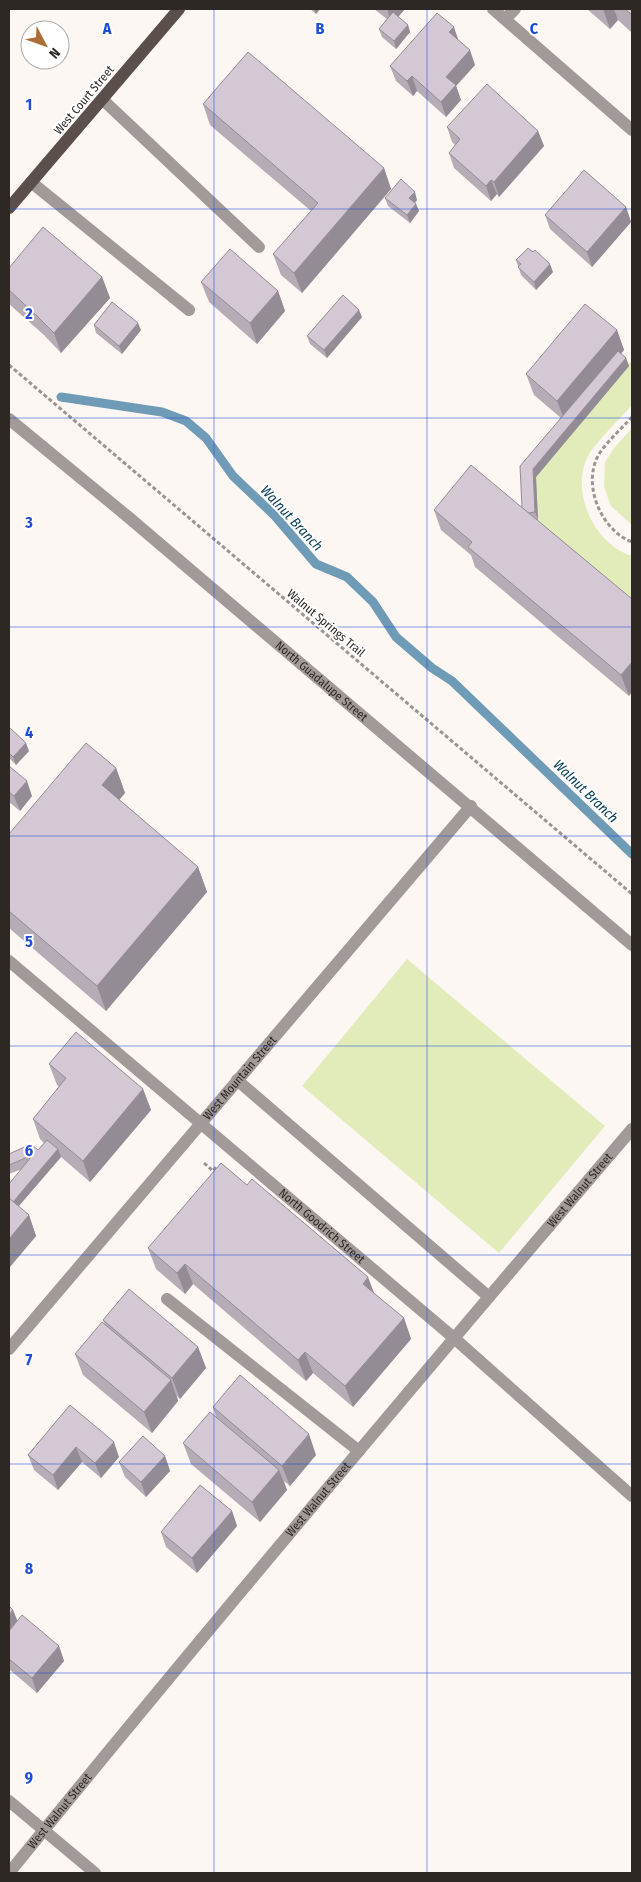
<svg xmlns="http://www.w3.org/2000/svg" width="641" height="1882" viewBox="0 0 641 1882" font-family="'Fira Sans Condensed',sans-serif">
	<rect width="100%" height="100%" fill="#fdf7f4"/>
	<g fill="#e2ecbb">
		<path d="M632,360V405C619,420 603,435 591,451C567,487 593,544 632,556V614L536,522L532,474Z"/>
		<polygon points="632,428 632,525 611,506 604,487 605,462 615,447"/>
		<polygon points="407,959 605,1126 499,1253 302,1086"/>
	</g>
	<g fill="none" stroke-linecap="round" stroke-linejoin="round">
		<polyline stroke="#6f9bb6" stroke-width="9" points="61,397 162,412 186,421 206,438 233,476 275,516 316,564 347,577 373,602 396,637 432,668 452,681 632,854"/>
		<g stroke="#9a9591" stroke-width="3" stroke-dasharray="4 2.5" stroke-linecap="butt">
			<polyline points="9,365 632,894"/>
			<path d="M632,417C622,428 610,439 601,451C580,481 600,530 632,542"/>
			<polyline points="204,1163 213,1171 217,1166"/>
		</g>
		<g stroke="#a29a99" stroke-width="12">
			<polyline points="102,99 259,247"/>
			<polyline points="31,182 189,310"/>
			<polyline points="237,1080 489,1297"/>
			<polyline points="167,1299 359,1451"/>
		</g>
		<g stroke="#a29a99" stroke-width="12">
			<polyline points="493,9 632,130"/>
			<polyline points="505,19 515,9"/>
			<path id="s1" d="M9,961L454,1338L632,1496"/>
			<polyline points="9,1801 95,1873"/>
			<path id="s2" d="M9,1873C213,1622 422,1375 632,1129"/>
		</g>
		<g stroke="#a29a99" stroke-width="12">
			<path id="s3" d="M9,419L127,516L632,945"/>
			<path id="s4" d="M9,1349L471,806"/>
		</g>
		<polyline stroke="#5b4f4c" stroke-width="12" points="9,208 179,9"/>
	</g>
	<g fill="#b5acb5">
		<polygon points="310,9 320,9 316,14"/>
		<polygon points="374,9 405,9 398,17 408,25 410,32 396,49 382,37 379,29 387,19"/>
		<polygon points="587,9 632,9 632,33 618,20 610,29"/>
		<polygon points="458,40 475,65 456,86 461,100 446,117 417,91 413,96 396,81 390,66"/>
		<polygon points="203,104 384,168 391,189 302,293 281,275 273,254 311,211 210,125"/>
		<polygon points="447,127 538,131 544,146 499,197 497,194 491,201 454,168 449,153 455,145 452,142"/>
		<polygon points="385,198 417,200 415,203 419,211 410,223 388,206"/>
		<polygon points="626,207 631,222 592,267 550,229 545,215"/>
		<polygon points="516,260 553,272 536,290 521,275"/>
		<polygon points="9,268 102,277 110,298 61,353 44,335 9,304"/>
		<polygon points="201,282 278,291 285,311 257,344 209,302"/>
		<polygon points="362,317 327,358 310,344 307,336"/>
		<polygon points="94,325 141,330 122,354 96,333"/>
		<polygon points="617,330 624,350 621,354 626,358 629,366 536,477 538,520 537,520 632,599 629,696 475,567 471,555 441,530 434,510 522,508 561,418 534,395 526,374"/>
		<polygon points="9,727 29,751 16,765 9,758"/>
		<polygon points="9,766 32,796 20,811 9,802"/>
		<polygon points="116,768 125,793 119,800 198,867 207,892 106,1011 9,928 9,834"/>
		<polygon points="49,1064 143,1089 151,1110 90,1182 61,1157 18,1207 29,1215 36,1236 9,1268 22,1169 9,1174 9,1154 38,1150 44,1143 40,1139 33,1119 59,1087 57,1085"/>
		<polygon points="148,1248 374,1293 404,1318 411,1339 353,1407 313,1373 306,1381 193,1284 185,1294 156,1269"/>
		<polygon points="103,1320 198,1347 206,1368 180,1399 177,1396 178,1401 152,1433 83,1375 75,1354 105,1325"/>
		<polygon points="70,1405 119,1457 101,1478 82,1462 58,1490 34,1470 28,1455"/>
		<polygon points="213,1407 316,1455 290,1486 284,1481 287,1490 260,1522 191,1464 183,1443 216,1417"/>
		<polygon points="165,1456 170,1471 146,1497 125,1477 119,1462"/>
		<polygon points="232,1511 237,1526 197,1573 166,1547 161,1532"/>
		<polygon points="9,1606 13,1610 17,1621 59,1646 64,1661 37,1693 9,1669"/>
	</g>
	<g fill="#948c94">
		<polygon points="314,9 320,9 316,14"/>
		<polygon points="387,9 405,9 392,24"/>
		<polygon points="603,9 614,9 618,20 610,29"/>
		<polygon points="408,25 410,32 396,49 394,41"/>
		<polygon points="454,27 459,42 449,32"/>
		<polygon points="470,50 475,65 456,86 461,100 446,117 441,102 446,77"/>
		<polygon points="412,76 417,91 413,96 407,81"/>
		<polygon points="538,131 544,146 499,197 494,182"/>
		<polygon points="384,168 391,189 302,293 294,273"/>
		<polygon points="491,180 497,194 491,201 486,186"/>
		<polygon points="415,192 417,200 412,206 409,198"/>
		<polygon points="416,204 419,211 410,223 407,215"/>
		<polygon points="626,207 631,222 592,267 587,252"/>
		<polygon points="550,264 553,272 536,290 534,282"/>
		<polygon points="102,277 110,298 61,353 54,333"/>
		<polygon points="278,291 285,311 257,344 250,323"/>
		<polygon points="359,310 362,317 327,358 324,350"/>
		<polygon points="138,323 141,330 122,354 119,346"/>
		<polygon points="617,330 624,350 565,421 557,401"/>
		<polygon points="626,358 629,366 536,477 538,520 535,512 533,469"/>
		<polygon points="632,662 632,692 629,696 621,675"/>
		<polygon points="26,743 29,751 16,765 13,757"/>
		<polygon points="116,768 125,793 111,810 102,785"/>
		<polygon points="27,781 32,796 20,811 14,796"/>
		<polygon points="198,867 207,892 106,1011 97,986"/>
		<polygon points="143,1089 151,1110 90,1182 83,1161"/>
		<polygon points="58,1149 61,1157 11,1215 9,1207"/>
		<polygon points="29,1215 36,1236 9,1268 9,1239"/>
		<polygon points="185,1264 193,1284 185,1294 177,1273"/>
		<polygon points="368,1277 376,1298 363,1284"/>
		<polygon points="404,1318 411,1339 353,1407 345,1386"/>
		<polygon points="198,1347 206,1368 180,1399 172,1378"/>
		<polygon points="305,1352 313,1373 306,1381 298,1360"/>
		<polygon points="171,1380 178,1401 152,1433 144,1412"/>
		<polygon points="309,1434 316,1455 290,1486 282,1466"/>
		<polygon points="114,1442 119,1457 101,1478 95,1463"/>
		<polygon points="76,1447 82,1462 58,1490 53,1475"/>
		<polygon points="165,1456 170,1471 146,1497 141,1482"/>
		<polygon points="279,1470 287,1490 260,1522 252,1502"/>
		<polygon points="232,1511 237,1526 197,1573 192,1558"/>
		<polygon points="13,1610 21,1630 9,1645 9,1615"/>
		<polygon points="59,1646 64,1661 37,1693 32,1678"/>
	</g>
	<g fill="#d3c8d3" stroke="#948c94">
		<polygon points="625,9 632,9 632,15"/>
		<polygon points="393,12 408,25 394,41 379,29"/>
		<polygon points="437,13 454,27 449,32 470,50 446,77 456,85 441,102 412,76 407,81 390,66"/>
		<polygon points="248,52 384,168 294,273 273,254 318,203 203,104"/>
		<polygon points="487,84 538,131 494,182 491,180 486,186 449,153 460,139 447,127"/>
		<polygon points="584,170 626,207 587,252 545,215"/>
		<polygon points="401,179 415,192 409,198 416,204 407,215 385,198"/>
		<polygon points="43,227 102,277 54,333 36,315 9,290 9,268"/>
		<polygon points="528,248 533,252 535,250 550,264 534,282 518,267 521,264 516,260"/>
		<polygon points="230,249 278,291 250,323 201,282"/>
		<polygon points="343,295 359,310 324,350 307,336"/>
		<polygon points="112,302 138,323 119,346 94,325"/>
		<polygon points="585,304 617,330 557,401 526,374"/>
		<polygon points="618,351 626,358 533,469 535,512 528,513 522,508 520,466"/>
		<polygon points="471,465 632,599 632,662 621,675 468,547 472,542 434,510"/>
		<polygon points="9,727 26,743 13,757 9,753"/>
		<polygon points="86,743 116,768 102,785 198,867 97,986 9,911 9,834"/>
		<polygon points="9,766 27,781 14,796 9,792"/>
		<polygon points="76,1032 143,1089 83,1161 33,1119 66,1078 49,1064"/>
		<polygon points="47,1140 58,1149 13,1202 9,1198 9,1184 31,1157 30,1156 9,1165 9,1154 31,1144 38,1150"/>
		<polygon points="221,1163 247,1185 252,1179 368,1277 363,1284 404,1318 345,1386 305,1352 298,1360 185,1264 177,1273 148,1248"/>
		<polygon points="9,1198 29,1215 9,1239"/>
		<polygon points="129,1289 198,1347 172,1378 103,1320"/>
		<polygon points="102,1322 171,1380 144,1412 75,1354"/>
		<polygon points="240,1375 309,1434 282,1466 213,1407"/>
		<polygon points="70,1405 114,1442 95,1463 76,1447 53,1475 28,1455"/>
		<polygon points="210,1412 279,1470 252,1502 183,1443"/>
		<polygon points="143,1436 165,1456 141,1482 119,1462"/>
		<polygon points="200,1485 232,1511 192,1558 161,1532"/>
		<polygon points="9,1606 13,1610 9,1615"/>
		<polygon points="22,1615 59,1646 32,1678 9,1659 9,1631"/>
	</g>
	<path fill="none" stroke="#1d4ed8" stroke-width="1" stroke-opacity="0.55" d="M214,9V1873M427,9V1873M9,209H632M9,418H632M9,627H632M9,836H632M9,1046H632M9,1255H632M9,1464H632M9,1673H632"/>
	<g text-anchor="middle" stroke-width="4" stroke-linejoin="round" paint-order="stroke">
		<g font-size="12" fill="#2d2824" stroke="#fff">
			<text transform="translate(84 100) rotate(-50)" y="4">West Court Street</text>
			<text transform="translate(326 623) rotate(40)" y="4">Walnut Springs Trail</text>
			<text dy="4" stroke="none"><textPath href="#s3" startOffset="408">North Guadalupe Street</textPath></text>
			<text dy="4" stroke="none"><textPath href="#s4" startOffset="356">West Mountain Street</textPath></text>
			<text dy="4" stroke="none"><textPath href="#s2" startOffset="890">West Walnut Street</textPath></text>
			<text dy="4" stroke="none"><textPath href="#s1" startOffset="410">North Goodrich Street</textPath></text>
			<text dy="4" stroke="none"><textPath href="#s2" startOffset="485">West Walnut Street</textPath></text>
			<text dy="4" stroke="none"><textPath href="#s2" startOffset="80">West Walnut Street</textPath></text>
		</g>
		<g font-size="14" font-style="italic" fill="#033a55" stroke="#fff">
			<text transform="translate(292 518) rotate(47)" y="5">Walnut Branch</text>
			<text transform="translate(586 791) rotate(44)" y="5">Walnut Branch</text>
		</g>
	</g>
	<g font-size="16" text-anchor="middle" font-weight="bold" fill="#1d4ed8" stroke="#fff" stroke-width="4" stroke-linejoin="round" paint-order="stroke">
		<text x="107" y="34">A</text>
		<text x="320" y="34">B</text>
		<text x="534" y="34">C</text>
		<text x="29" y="110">1</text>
		<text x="29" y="319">2</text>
		<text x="29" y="528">3</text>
		<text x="29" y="738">4</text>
		<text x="29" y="947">5</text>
		<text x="29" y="1156">6</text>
		<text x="29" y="1365">7</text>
		<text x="29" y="1574">8</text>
		<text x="29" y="1783">9</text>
	</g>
	<rect width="641" height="1882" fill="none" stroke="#2d2824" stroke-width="20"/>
	<g transform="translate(45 45) rotate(131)"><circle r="24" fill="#ffffff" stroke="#aba9a7"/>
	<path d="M0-4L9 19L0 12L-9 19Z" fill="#ad6e35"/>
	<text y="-8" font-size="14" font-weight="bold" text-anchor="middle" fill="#2d2824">N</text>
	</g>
</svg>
